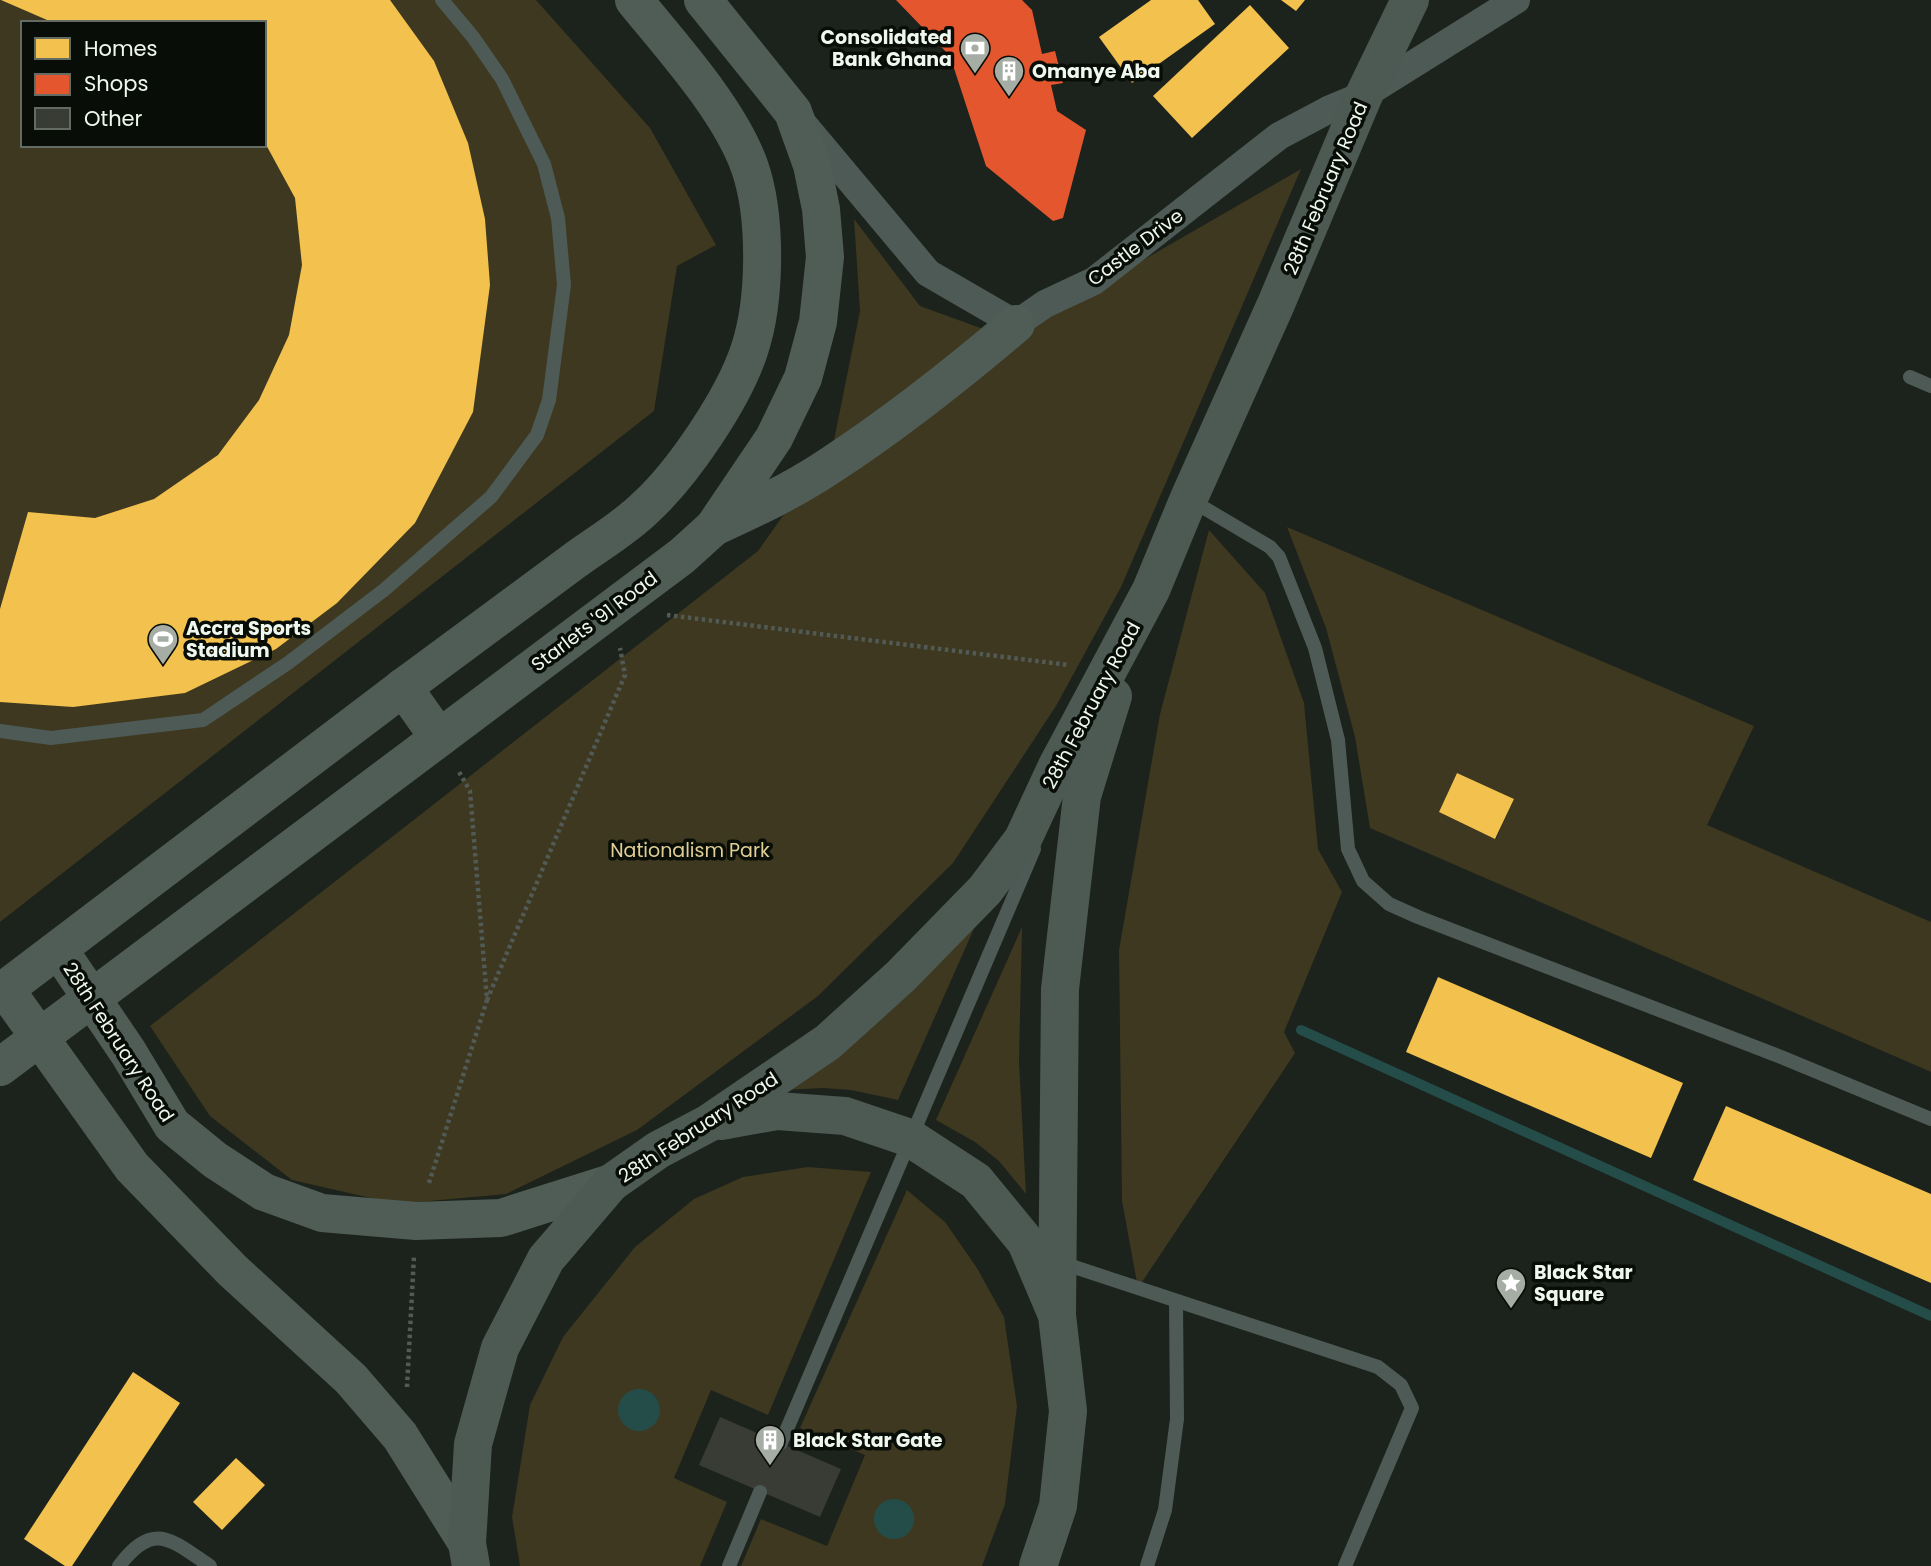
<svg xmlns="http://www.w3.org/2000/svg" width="1931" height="1566" viewBox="0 0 1931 1566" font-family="Poppins,sans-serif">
	<rect width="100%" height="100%" fill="#1c221c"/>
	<g fill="#3d381f" fill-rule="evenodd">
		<path d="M0,0H536L650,128L716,245L677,266L654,411L0,922ZM23,23H264V145H23Z"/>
		<polygon points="1301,169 1121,587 1056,706 953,863 818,996 637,1130 506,1194 397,1204 292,1180 210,1116 150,1026 758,551 833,445 860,311 854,219 920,306 1008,338"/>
		<path d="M1287,527L1754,726L1707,825L1931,922V1072L1370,828L1355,737L1326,628ZM1457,773L1514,799L1496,839L1439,812Z"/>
		<polygon points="1209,530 1265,593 1304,703 1318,849 1342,892 1284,1032 1295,1053 1138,1288 1122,1201 1119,950 1160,714"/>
		<polygon points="984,906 898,1100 851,1090 823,1088 784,1090"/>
		<polygon points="1022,927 1019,1061 1026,1194 999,1161 975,1142 936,1120"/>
		<path d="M808,1167L871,1172L768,1415L711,1390L674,1478L727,1502L700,1566H520L512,1517L530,1405L563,1337L635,1247L694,1199L743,1177ZM654,1395L660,1408L632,1430L621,1421Z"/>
		<polygon points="907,1190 945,1222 977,1268 1004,1317 1017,1406 1005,1504 982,1566 741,1566 761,1519 827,1546 865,1455 800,1428"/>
	</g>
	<g fill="#244d4a">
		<circle cx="639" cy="1410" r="21"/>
		<circle cx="894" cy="1519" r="20"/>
	</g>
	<g fill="#f2c14e">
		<polygon points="1,0 390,0 434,61 468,143 485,219 490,285 473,412 415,523 337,603 276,649 185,693 73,707 0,702 0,609 28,512 95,518 154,499 218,455 259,400 289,335 302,265 295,198 264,141 264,23 54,23"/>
		<polygon points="1151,0 1198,0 1215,24 1132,83 1099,37"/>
		<polygon points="1281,0 1305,0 1296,11"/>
		<polygon points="1250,5 1289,48 1192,138 1153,96"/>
		<polygon points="1457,773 1514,799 1495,839 1439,812"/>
		<polygon points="1438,977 1683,1083 1651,1158 1406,1052"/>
		<polygon points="1726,1106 1931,1194 1931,1283 1693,1180"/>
		<polygon points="133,1372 180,1403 72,1566 65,1566 24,1539"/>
		<polygon points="236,1458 265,1485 222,1530 193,1502"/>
	</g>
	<polygon fill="#e4572e" points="896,0 1022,0 1032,10 1042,54 1055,51 1063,83 1051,85 1057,111 1086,130 1063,218 1053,221 986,166 950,56"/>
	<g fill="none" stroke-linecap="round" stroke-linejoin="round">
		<polyline stroke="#244d4a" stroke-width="10" points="1301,1030 1931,1316"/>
	</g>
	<polygon fill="#393c35" points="720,1417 841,1469 820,1517 699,1465"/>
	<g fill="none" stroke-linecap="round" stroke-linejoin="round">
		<g stroke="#525a55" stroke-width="4.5" stroke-dasharray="3.5 3.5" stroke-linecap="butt">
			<polyline points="667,615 1069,665"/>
			<polyline points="487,1000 625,675 620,648"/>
			<polyline points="429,1183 487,1000 470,791 458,770"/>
			<polyline points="407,1387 414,1256"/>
		</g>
		<g stroke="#4e5a55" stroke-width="14">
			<polyline points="1910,377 1931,386"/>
			<polyline points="1189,499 1270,547 1279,557 1315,648 1338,740 1348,849 1363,881 1389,904 1418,917 1781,1057 1931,1119"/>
			<polyline points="0,731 51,738 203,720 288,663 384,590 491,497 537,435 549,400 564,285 558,218 544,164 502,79 473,37 442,0"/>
			<polyline points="1059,1262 1378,1367 1401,1385 1412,1408 1345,1566"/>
			<polyline points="781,1443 1034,849"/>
			<path d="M119,1566C154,1520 171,1540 210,1566"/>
			<polyline points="729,1566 760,1492"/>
			<polyline points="1147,1566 1165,1510 1177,1419 1176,1301"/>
		</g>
		<polyline stroke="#4e5a55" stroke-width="28" points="804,125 928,273 1016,324 1045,304 1094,281 1279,136 1328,110 1364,95 1516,0"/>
		<g stroke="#4f5d56" stroke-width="38">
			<path d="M714,527C753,509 792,491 828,467C894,424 956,375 1016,324"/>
			<polyline points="403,687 439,738"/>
			<polyline points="59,950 128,1052 172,1125 215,1160 264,1192 322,1213 416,1221 501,1218 611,1183"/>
			<polyline points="5,989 132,1167 232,1270 351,1379 400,1436 467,1543"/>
			<path d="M0,993C135,890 270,787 405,686C461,644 518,603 574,561C597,544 625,528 646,507C683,473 733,399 749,351C766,301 767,215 749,165C728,108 672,47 634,0"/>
			<polyline points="0,1067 682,556 714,527 774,438 803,378 818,322 825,257 821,209 812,165 793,112 703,0"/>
		</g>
		<g stroke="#4c5a53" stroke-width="38">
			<polyline points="721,1121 777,1111 845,1116 910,1138 976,1181 1026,1242 1057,1315 1068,1411 1058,1506 1038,1566"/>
			<polyline points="1057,1315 1060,989 1082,796 1113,696"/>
			<polyline points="471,1566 467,1543 473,1444 500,1348 546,1259 611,1183 658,1150 709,1123 828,1042 901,976 985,890 1023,839 1057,766 1151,590 1189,498 1276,304 1364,95 1410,0"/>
		</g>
	</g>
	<defs>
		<g id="bank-pin" transform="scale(1.575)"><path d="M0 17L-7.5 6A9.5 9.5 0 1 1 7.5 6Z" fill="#a5ada4" stroke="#080d07"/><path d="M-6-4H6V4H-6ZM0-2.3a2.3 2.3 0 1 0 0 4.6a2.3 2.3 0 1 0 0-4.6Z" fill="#fff"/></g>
		<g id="building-pin" transform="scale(1.575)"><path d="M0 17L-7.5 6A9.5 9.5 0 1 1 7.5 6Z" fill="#a5ada4" stroke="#080d07"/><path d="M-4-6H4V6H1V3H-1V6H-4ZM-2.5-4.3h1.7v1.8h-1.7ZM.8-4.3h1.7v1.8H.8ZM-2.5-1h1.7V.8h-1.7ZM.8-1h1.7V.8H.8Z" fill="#fff"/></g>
		<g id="stadium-pin" transform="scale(1.575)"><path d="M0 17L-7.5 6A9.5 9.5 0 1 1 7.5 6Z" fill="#a5ada4" stroke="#080d07"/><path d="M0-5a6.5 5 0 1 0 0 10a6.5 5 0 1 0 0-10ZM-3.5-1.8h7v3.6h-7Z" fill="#fff"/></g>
		<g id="sight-pin" transform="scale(1.575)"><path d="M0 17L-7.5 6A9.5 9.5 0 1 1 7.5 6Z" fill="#a5ada4" stroke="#080d07"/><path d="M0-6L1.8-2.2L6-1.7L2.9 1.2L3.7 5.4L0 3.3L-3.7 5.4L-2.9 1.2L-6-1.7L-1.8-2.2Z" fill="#fff"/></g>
	</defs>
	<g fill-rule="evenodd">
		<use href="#bank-pin" x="975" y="48"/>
		<use href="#building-pin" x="1009" y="71"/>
		<use href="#stadium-pin" x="163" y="639"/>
		<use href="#sight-pin" x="1511" y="1283"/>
		<use href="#building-pin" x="770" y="1440"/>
	</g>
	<g text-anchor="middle" stroke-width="7" stroke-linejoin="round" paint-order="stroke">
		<g font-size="19" font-weight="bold" fill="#eff8ee" stroke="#080d07" text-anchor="start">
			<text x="952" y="44" text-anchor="end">Consolidated<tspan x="952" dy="22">Bank Ghana</tspan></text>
			<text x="1032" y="78">Omanye Aba</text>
			<text x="186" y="635">Accra Sports<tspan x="186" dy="22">Stadium</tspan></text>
			<text x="1534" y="1279">Black Star<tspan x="1534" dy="22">Square</tspan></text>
			<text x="793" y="1447">Black Star Gate</text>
		</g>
		<g font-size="19" fill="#eff8ee" stroke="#080d07">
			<text transform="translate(1325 188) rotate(-67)" y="7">28th February Road</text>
			<text transform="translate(1135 247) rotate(-37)" y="7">Castle Drive</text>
			<text transform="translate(594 621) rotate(-37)" y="7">Starlets '91 Road</text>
			<text transform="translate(1091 705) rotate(-62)" y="7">28th February Road</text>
			<text transform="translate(119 1042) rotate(57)" y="7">28th February Road</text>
			<text transform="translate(698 1127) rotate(-33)" y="7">28th February Road</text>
		</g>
		<g font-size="19" fill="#dfcf94" stroke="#080d07">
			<text x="690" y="857">Nationalism Park</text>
		</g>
	</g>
	<rect x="21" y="21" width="245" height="126" fill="#080d07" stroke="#646b63" stroke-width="2"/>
	<rect x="35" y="38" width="35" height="21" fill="#f2c14e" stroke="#646b63" stroke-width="2"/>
	<text x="84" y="56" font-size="21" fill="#eff8ee">Homes</text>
	<rect x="35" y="74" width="35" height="21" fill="#e4572e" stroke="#646b63" stroke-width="2"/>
	<text x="84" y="91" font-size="21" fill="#eff8ee">Shops</text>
	<rect x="35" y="108" width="35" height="21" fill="#393c35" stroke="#646b63" stroke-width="2"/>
	<text x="84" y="126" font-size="21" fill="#eff8ee">Other</text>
</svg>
